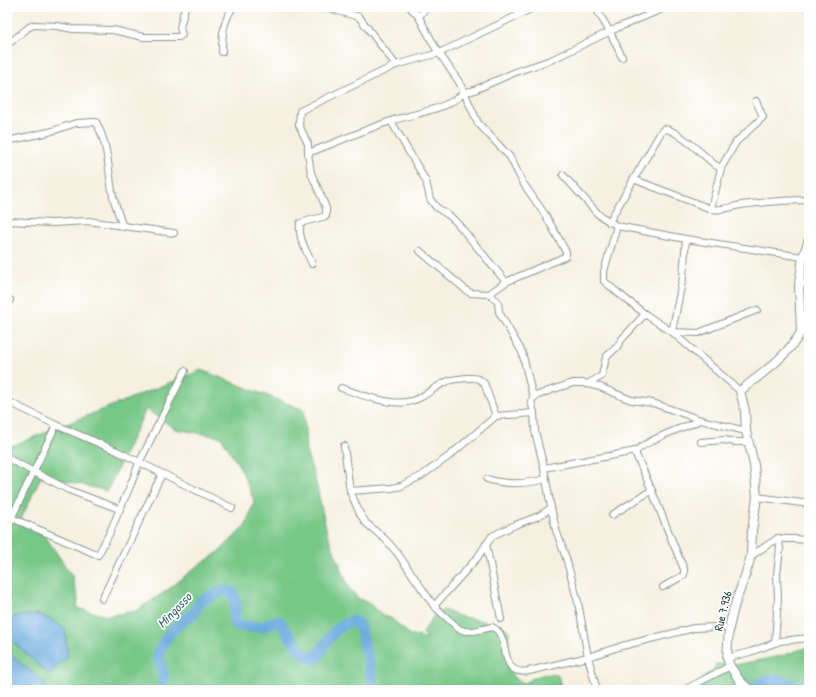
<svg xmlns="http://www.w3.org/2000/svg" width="816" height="697" viewBox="0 0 816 697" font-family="'Patrick Hand',sans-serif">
	<rect width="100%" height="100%" fill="#fff"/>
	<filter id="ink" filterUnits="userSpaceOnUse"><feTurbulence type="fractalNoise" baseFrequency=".025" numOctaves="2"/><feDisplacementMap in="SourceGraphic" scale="8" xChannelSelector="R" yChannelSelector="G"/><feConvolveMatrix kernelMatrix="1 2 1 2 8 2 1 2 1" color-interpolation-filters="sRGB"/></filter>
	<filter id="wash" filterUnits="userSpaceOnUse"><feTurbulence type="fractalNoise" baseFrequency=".012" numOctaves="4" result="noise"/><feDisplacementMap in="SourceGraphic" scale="16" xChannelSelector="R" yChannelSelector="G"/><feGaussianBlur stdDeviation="0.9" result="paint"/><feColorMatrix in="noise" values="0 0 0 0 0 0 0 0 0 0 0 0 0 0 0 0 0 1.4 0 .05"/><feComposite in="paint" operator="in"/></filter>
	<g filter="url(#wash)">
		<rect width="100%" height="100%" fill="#f5f0e0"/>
		<g fill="#77c787" stroke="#4b825e" fill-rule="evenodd">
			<path d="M201,370L304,410L306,452L315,478L327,533L349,588L358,598L370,604L384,616L391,618L409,634L426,638L423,633L434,615L443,610L463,617L500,625L509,630C509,641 506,666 512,675C514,679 521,681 525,683C538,675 543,673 558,675L562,690H47L46,686L42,682L7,651V636L46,672L51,674L55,668L68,657L65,629L52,620L38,614L7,617V448ZM146,409L175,429L221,437L241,469L254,501L246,525L219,552L196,567L169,589L136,611L107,616L77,608L78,599L72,576L45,536L21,519L42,475L107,491Z"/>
			<polygon points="809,647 809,690 699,690 699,685 705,676 713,671 716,664 740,664 781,656"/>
		</g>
		<g fill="#6aaadd" stroke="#447488">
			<polygon points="38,614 52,620 65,629 68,657 55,668 51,674 46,672 7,636 7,617"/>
			<polygon points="7,651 42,681 46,686 47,690 9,690 7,685"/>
		</g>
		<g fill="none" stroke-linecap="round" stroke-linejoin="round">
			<g stroke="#6aaadd" stroke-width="11">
				<path d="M163,690V672L158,656L163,643L173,629L193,614L201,601L225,590L233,593C238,602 234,611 234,621L237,625C246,626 255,628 264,626C269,624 273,621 279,621L300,650L310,658L316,659C325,644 336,623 354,621L360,626L375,690"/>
				<polyline points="748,690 768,680 779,680 801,688 809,686"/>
			</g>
		</g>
	</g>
	<g filter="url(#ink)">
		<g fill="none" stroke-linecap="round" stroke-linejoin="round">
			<g stroke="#8a968a" stroke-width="8">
				<g id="minor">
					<polyline points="325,7 359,17 396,65"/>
					<path d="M410,7L419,17L435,47L459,82L464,92C450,109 412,114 391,121C363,130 336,143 308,153V144L299,125L300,111L396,65L439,53L535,7"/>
					<polyline points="595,7 610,32 622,57"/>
					<polyline points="419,17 424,10 428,7"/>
					<polyline points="7,45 29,27 34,25 58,26 73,29 113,30 143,37 179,37 182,35 180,28 185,7"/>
					<path d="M222,52C222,35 223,22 233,7"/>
					<polyline points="391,121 426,181 430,199 436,207 451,217 458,224 506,282"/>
					<path d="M7,141L49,132L76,123L96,122C108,144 108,167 112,191C114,203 119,215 123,227"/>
					<path d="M308,153L311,173L322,198L326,208V216L300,223C298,239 306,249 312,264"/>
					<polyline points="721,168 736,142 763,117 756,101"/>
					<polyline points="563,175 599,215 617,226 686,239 803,257"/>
					<path d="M633,179L711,209C723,211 729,207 741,205C764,202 786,200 809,200"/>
					<polyline points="7,221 53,223 88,221 174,233"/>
					<path d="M609,222L661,132L664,129C675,128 706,157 715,165L721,168L711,209"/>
					<polyline points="617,226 604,271 604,281 618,293 645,314 672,332 740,391"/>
					<polyline points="686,239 683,277 672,332 698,333 757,310"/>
					<polyline points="420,251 467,291 471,293 489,294"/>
					<polyline points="799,285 809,283"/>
					<polyline points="7,299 10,300 7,305"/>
					<polyline points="801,325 809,338"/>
					<polyline points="587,384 602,376 606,357 617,347 622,339 645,314"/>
					<path d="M341,388C359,394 388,405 407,402C422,400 432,388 446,382C452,379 459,379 467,378C474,378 478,377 484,383L496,416"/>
					<polyline points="536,396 532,393 522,352 499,312 498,302 489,294 506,282 564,257 566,256 566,252 546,216 523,183 510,157 478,123 464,92 472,91 518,71 551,60 617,28 667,7"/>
					<polyline points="7,401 56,425 117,451 232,508"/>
					<polyline points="701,442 724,440 735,442 748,442"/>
					<path d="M344,446L350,491L360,514L366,523L386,540L398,554L434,606L459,629L465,631H474L492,627C513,636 496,677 529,671L588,657L597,690"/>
					<polyline points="7,458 69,490 119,509"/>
					<polyline points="544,468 636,451"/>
					<path d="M487,479C506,485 527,484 546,479"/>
					<polyline points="350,491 392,488 401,486 421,476 448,457 496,416 534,413"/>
					<polyline points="757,497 809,504"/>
					<polyline points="612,515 652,490"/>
					<polyline points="7,516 98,555 109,534 131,484 139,463 185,371"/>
					<polyline points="7,527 56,425"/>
					<polyline points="486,544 501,619"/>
					<path d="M751,556L778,538C789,540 799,538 809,541"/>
					<path d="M663,587L684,575V569C667,531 654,492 636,455V451C651,438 682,428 701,420"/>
					<polyline points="102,599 162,474"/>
					<polyline points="434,606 477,558 492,536 515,525 539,516 551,508"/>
					<polyline points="729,628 715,627 694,628 622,646 588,657 578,602 566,558 556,530 551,508 544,468 535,431 534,413 531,401 536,396 551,390 573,383 583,383 600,387 631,400 653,403 701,420 746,431"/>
					<polyline points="775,643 778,598 777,574 780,548 778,538"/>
					<polyline points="727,658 750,652 780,641 809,638"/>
					<polyline points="681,690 686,689 730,666"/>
				</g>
			</g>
			<g stroke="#8a968a" stroke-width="10">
				<path id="tertiary" d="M750,690L740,681L730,666L727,658L729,628L734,607L746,573L751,556L752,531L757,497L754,465L746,431L745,411L740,391C761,374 787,357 801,332L799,285L803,257L809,239"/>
			</g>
			<use href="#minor" stroke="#fff" stroke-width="6"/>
			<use href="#tertiary" stroke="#fff" stroke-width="8"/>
		</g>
	</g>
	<g text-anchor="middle" stroke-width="3.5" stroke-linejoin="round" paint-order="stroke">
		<g font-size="12" fill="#1f3d34" stroke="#fff">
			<text transform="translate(723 611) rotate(-76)" y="4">Rue 7.936</text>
		</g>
		<g font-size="13" font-style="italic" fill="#39636f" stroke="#fff">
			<text transform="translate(174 610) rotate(-46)" y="5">Mingosso</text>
		</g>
	</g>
	<rect width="816" height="697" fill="none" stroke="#fff" stroke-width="24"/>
</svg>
